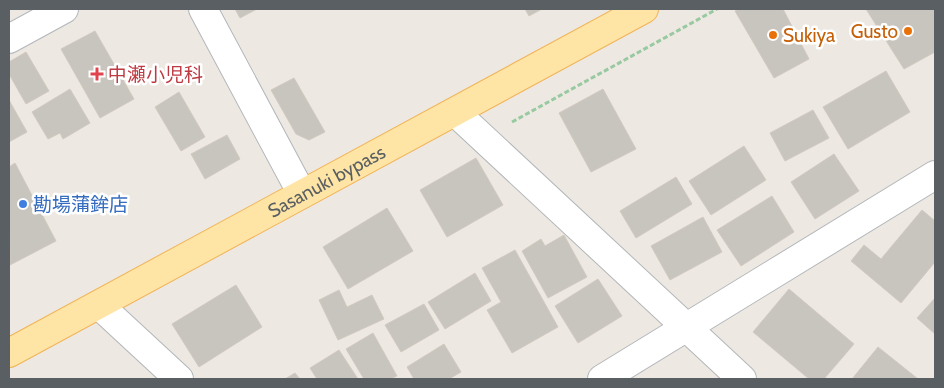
<svg xmlns="http://www.w3.org/2000/svg" width="944" height="388" viewBox="0 0 944 388" font-family="Cabin,'Noto Sans JP',sans-serif">
	<rect width="100%" height="100%" fill="#ede9e2"/>
	<g fill="#c8c4be" stroke="#d2cac0">
		<polygon points="235,9 257,9 240,18"/>
		<polygon points="525,9 542,9 529,16"/>
		<polygon points="739,9 783,9 809,59 774,78 735,11"/>
		<polygon points="866,9 935,9 935,52 904,69"/>
		<polygon points="95,31 134,99 100,118 61,49"/>
		<polygon points="26,52 49,91 26,104 9,74 9,62"/>
		<polygon points="886,71 910,112 848,149 823,107"/>
		<polygon points="294,78 325,132 309,140 296,134 271,90"/>
		<polygon points="70,89 90,123 63,139 60,133 48,139 32,112"/>
		<polygon points="603,89 636,149 591,172 559,113"/>
		<polygon points="179,92 205,137 181,151 155,107"/>
		<polygon points="9,100 27,132 9,142"/>
		<polygon points="813,110 829,138 785,161 770,133"/>
		<polygon points="227,135 240,159 205,179 191,154"/>
		<polygon points="744,146 766,180 711,215 689,181"/>
		<polygon points="834,154 859,191 815,219 791,182"/>
		<polygon points="476,158 503,205 447,237 420,190"/>
		<polygon points="15,163 56,241 10,265 9,167"/>
		<polygon points="676,177 692,204 636,238 620,211"/>
		<polygon points="772,196 794,232 741,266 717,230"/>
		<polygon points="387,208 413,251 348,289 323,247"/>
		<polygon points="922,210 935,221 935,262 901,303 851,261 864,245 881,259"/>
		<polygon points="703,217 722,252 670,280 651,246"/>
		<polygon points="564,235 587,277 548,298 522,251 541,239 545,246"/>
		<polygon points="515,250 558,327 512,353 487,310 501,302 482,268"/>
		<polygon points="475,273 491,301 445,329 428,302"/>
		<polygon points="598,279 622,316 578,343 555,306"/>
		<polygon points="236,285 262,327 199,367 172,324"/>
		<polygon points="789,289 854,344 824,379 809,379 753,332"/>
		<polygon points="339,290 347,307 372,295 384,319 338,340 319,300"/>
		<polygon points="935,298 935,334 917,318"/>
		<polygon points="424,304 439,330 401,352 385,325"/>
		<polygon points="373,333 397,376 390,379 364,379 346,349"/>
		<polygon points="444,344 461,372 449,379 414,379 407,367"/>
		<polygon points="878,347 918,379 852,379"/>
		<polygon points="339,350 358,379 317,379 310,368"/>
		<polygon points="295,373 300,379 285,379"/>
	</g>
	<g fill="none" stroke-linecap="round" stroke-linejoin="round">
		<g stroke="#b3b6ba" stroke-width="30">
			<g id="street">
				<polyline points="203,9 302,194"/>
				<polyline points="9,39 64,9"/>
				<polyline points="455,112 742,379"/>
				<polyline points="99,305 179,379"/>
				<polyline points="602,379 935,175"/>
			</g>
		</g>
		<g stroke="#f1b357" stroke-width="30">
			<g id="primary">
				<path id="s1" d="M9,353L644,9"/>
			</g>
		</g>
		<polyline stroke="#98c9a0" stroke-width="3" stroke-dasharray="5 2.5" stroke-linecap="butt" points="512,122 717,9"/>
		<use href="#street" stroke="#fff" stroke-width="28"/>
		<use href="#primary" stroke="#ffe5a5" stroke-width="28"/>
	</g>
	<g fill="#e8710a" stroke="#fff" stroke-width="2">
		<circle cx="908" cy="31" r="5"/>
		<circle cx="773" cy="35" r="5"/>
	</g>
	<path fill="#e0444e" stroke="#fff" stroke-width="2" d="M94.5 66.5h5v5h5v5h-5v5h-5v-5h-5v-5h5z"/>
	<circle fill="#3f7fe0" stroke="#fff" stroke-width="2" cx="23" cy="204" r="5"/>
	<g text-anchor="middle" stroke-width="5" stroke-linejoin="round" paint-order="stroke">
		<g font-size="19" fill="#c56008" stroke="#fff" text-anchor="end">
			<text x="898" y="38">Gusto</text>
			<text x="783" y="42" text-anchor="start">Sukiya</text>
		</g>
		<g font-size="19" fill="#be3a42" stroke="#fff" text-anchor="start">
			<text x="108" y="81">中瀬小児科</text>
		</g>
		<g font-size="19" fill="#5a5f63" stroke="#fff">
			<text dy="7" stroke="none"><textPath href="#s1" startOffset="361">Sasanuki bypass</textPath></text>
		</g>
		<g font-size="19" fill="#366cbe" stroke="#fff" text-anchor="start">
			<text x="33" y="211">勘場蒲鉾店</text>
		</g>
	</g>
	<rect width="944" height="388" fill="none" stroke="#5a5f63" stroke-width="20"/>
</svg>
